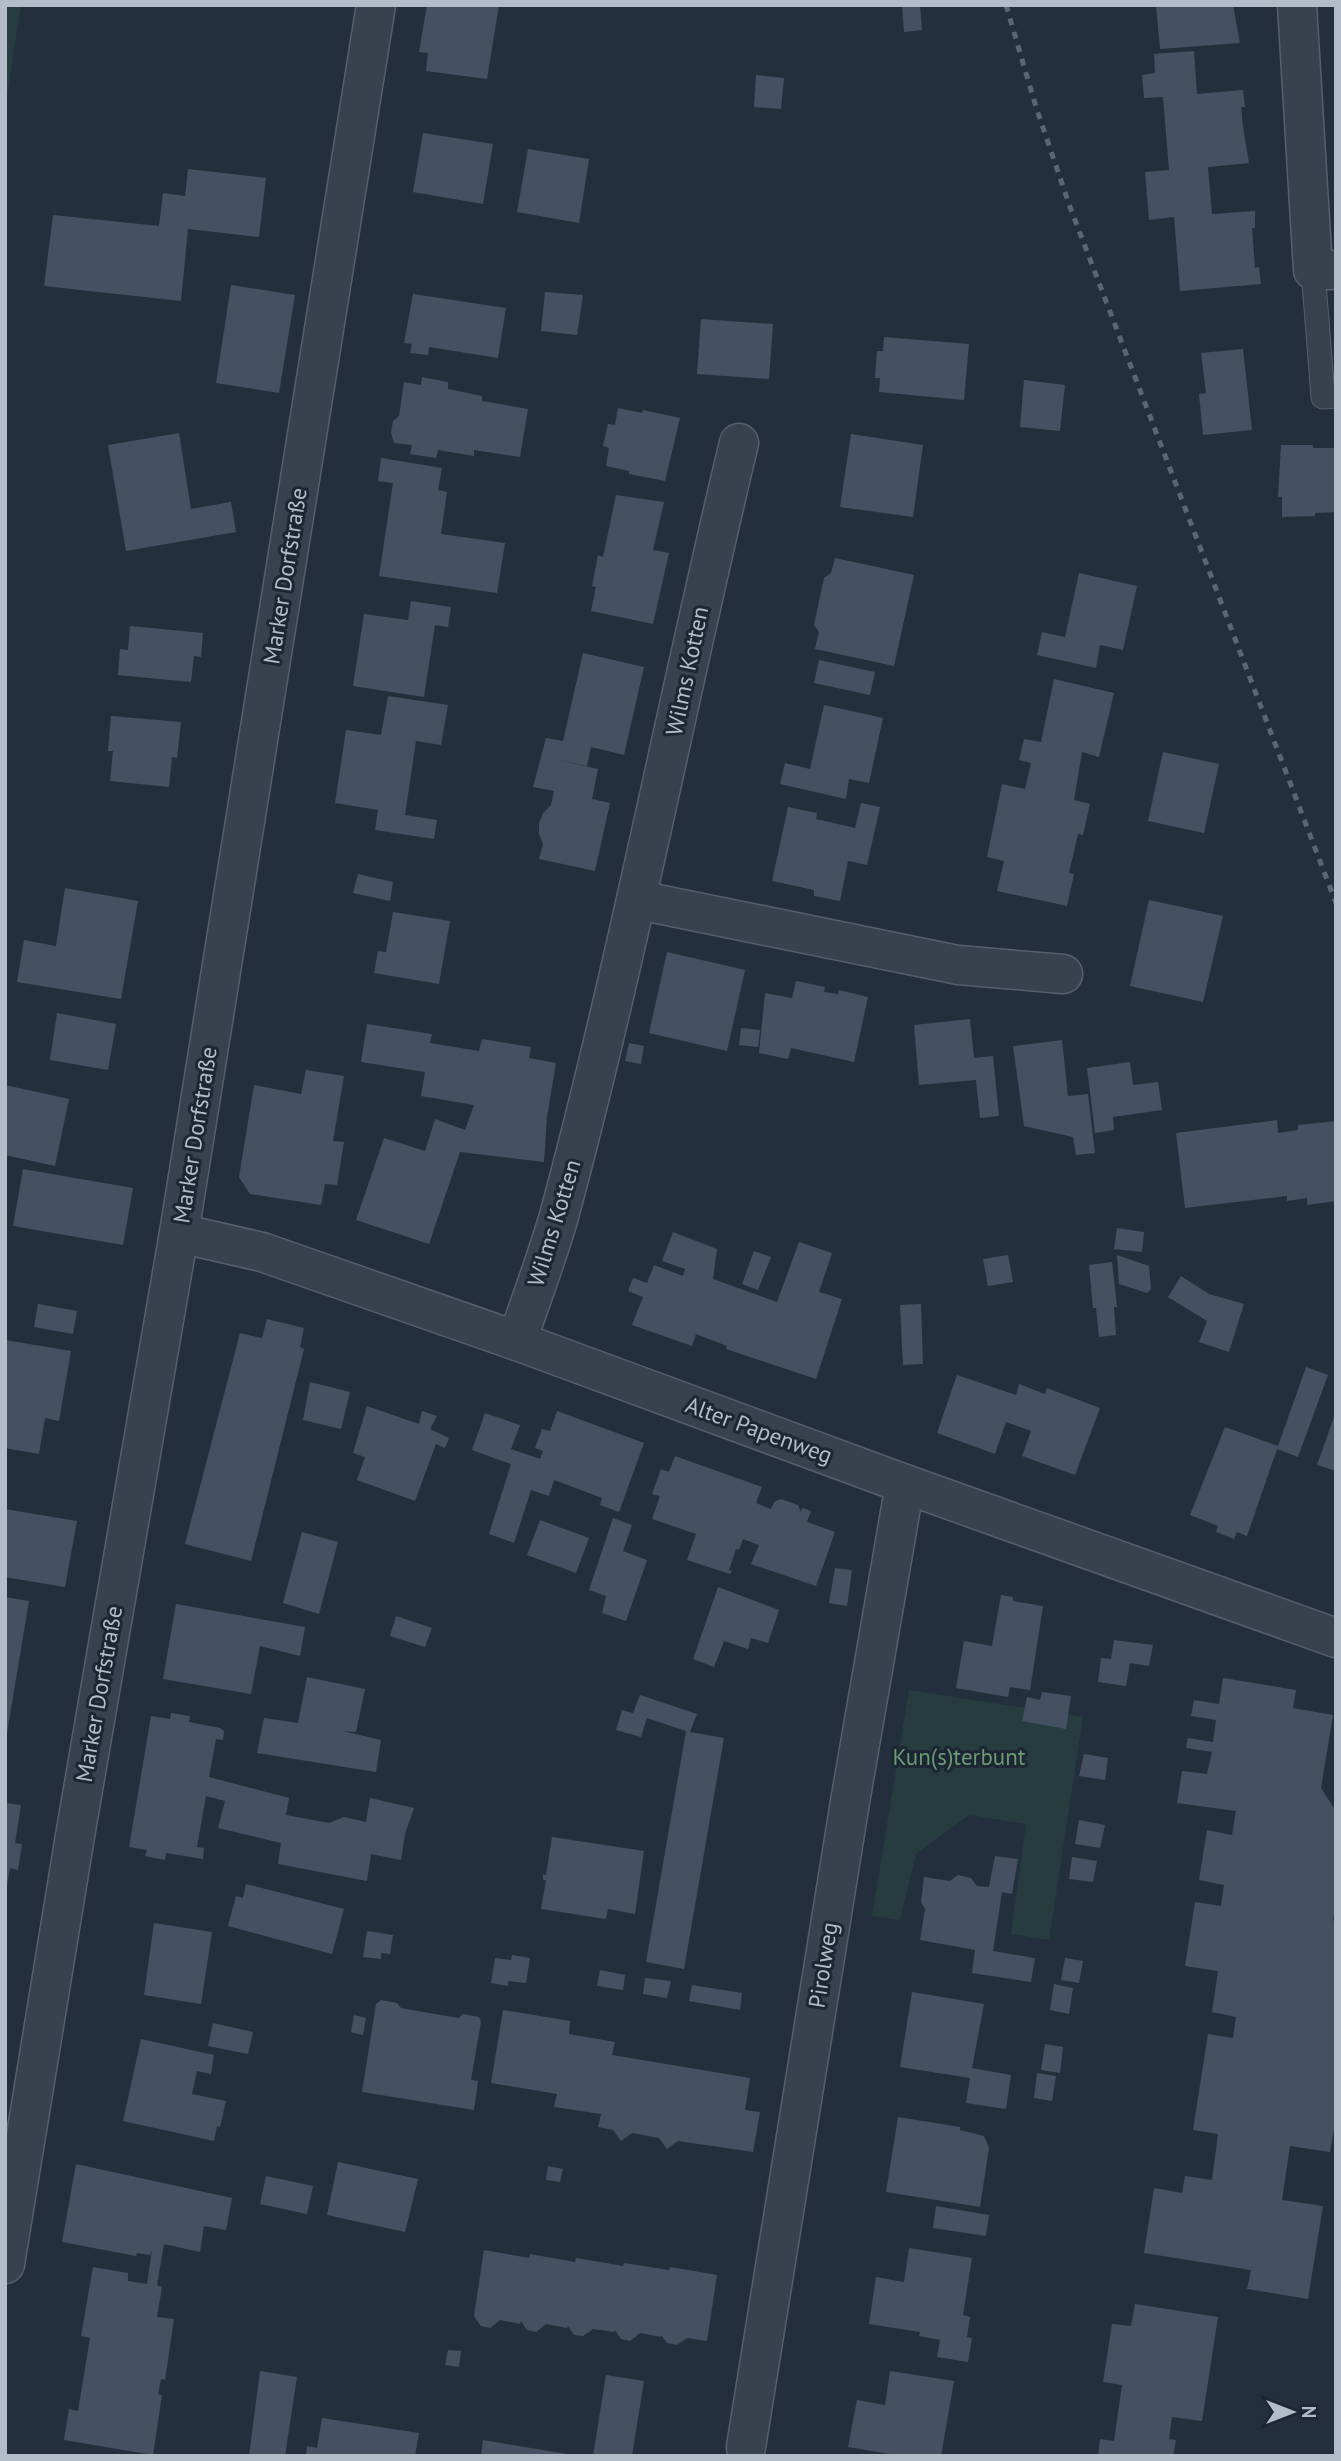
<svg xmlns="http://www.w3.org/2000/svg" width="1341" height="2461" viewBox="0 0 1341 2461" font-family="'PT Sans',sans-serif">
	<rect width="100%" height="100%" fill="#242f3e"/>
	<g fill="#263c3f">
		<polygon points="5,5 21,5 5,110"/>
		<polygon points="909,1690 1083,1717 1049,1940 1011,1934 1026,1824 969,1815 916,1854 900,1920 872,1916"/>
	</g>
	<g fill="#455162">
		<polygon points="427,5 499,5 487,79 426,71 428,53 419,52"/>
		<polygon points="902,5 920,5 922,30 904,32"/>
		<polygon points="1156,5 1233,5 1240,43 1160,49"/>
		<polygon points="1194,51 1197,94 1243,90 1245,107 1241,107 1243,127 1249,163 1208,167 1212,214 1255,211 1255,228 1252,228 1255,268 1259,267 1261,284 1180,291 1174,217 1149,220 1145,172 1169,170 1163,97 1144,98 1142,75 1155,73 1154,54"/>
		<polygon points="756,75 784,78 781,109 754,107"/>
		<polygon points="423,133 493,144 483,204 413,192"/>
		<polygon points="528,149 589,159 579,223 517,212"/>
		<polygon points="188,169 266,178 259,237 188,229 181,301 44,286 53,215 159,226 163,193 185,196"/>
		<polygon points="231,285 295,295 279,393 216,383"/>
		<polygon points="545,292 583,295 577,335 541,331"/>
		<polygon points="413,294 506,308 498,358 429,347 428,355 410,353 412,344 404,343"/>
		<polygon points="701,319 773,324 769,379 697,374"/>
		<polygon points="884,337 969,344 964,400 879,392 880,378 875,378 877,351 883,351"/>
		<polygon points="1243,349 1252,430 1203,435 1199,394 1206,393 1201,353"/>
		<polygon points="422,377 448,382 448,389 482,396 482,401 528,409 520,457 474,450 474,456 438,450 436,458 410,454 412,445 394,443 391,432 393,421 399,416 404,382 421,385"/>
		<polygon points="1024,380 1065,385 1060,431 1020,427"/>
		<polygon points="618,408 642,413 643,410 680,418 665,481 629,474 629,471 606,466 609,448 603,446 608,424 615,425"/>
		<polygon points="179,433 191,509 231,502 236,532 126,551 108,445"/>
		<polygon points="851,434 923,445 913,517 840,507"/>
		<polygon points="1281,445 1313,445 1313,448 1336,448 1336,512 1315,513 1315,516 1282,517 1282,497 1278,497"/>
		<polygon points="381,458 442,468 438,490 447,492 441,534 505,543 497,593 379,576 393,483 378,481"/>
		<polygon points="616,495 664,502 653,550 669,553 653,624 591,611 596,587 592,586 598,555 603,557"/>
		<polygon points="835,558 914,575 894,666 815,649 819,632 814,625 824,578 831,573"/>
		<polygon points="1079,573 1137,586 1123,650 1100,645 1096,668 1037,655 1042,632 1065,637"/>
		<polygon points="411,601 451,607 448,627 435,625 424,697 353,686 364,614 408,620"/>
		<polygon points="130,626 203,633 201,657 194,656 191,682 118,675 120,649 128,650"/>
		<polygon points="583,653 644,667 624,755 591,747 587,766 554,759 598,769 592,799 610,803 595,871 539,859 543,844 539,834 539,823 543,813 551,805 554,791 533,787 546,738 563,741"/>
		<polygon points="819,660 875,672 870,695 814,683"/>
		<polygon points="1054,679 1114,693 1099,757 1082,752 1074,800 1090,804 1083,835 1078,834 1069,873 1074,874 1067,906 997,891 1004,861 987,857 1002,784 1025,789 1031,763 1019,760 1024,739 1041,742"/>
		<polygon points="388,696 448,705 441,745 416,741 405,815 437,820 434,839 375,830 378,810 335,803 346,730 381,735"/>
		<polygon points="824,705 883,718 869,783 849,779 846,799 780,784 785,763 810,769"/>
		<polygon points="111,716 181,722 177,758 172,757 169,787 110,781 113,751 108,751"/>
		<polygon points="1163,752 1219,764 1204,833 1148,821"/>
		<polygon points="861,803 880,807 867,865 848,861 840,901 814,896 814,890 772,881 788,807 817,813 816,819 855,828"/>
		<polygon points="358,874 393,882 390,901 353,893"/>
		<polygon points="65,888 138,901 121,999 17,982 24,940 56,946"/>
		<polygon points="1149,900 1223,916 1203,1002 1130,986"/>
		<polygon points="393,912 450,921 439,984 374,973 378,951 386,952"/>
		<polygon points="667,952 745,970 727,1051 649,1033"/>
		<polygon points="796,981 825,987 824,992 838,994 839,990 868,997 854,1062 791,1048 788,1059 759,1053 765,993 792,998"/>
		<polygon points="57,1013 116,1024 108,1070 50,1060"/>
		<polygon points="970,1019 974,1058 993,1056 999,1116 980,1118 976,1080 919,1085 914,1025"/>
		<polygon points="367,1024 432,1034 430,1043 479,1051 482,1039 531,1047 529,1058 556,1063 547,1117 544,1162 460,1152 429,1244 356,1220 384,1138 425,1151 435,1119 465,1130 474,1105 421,1096 425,1072 361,1062"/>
		<polygon points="741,1028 760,1030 758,1047 739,1045"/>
		<polygon points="1062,1040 1068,1096 1088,1094 1095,1153 1076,1155 1073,1137 1024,1126 1013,1046"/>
		<polygon points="629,1043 644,1046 641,1064 625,1061"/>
		<polygon points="1130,1062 1133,1085 1158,1082 1162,1110 1113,1117 1114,1130 1095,1133 1087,1068"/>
		<polygon points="306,1070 344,1076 333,1141 344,1142 337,1185 325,1184 321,1205 250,1194 239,1177 254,1085 301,1094"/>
		<polygon points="5,1085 69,1099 55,1166 5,1155"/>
		<polygon points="1277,1120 1278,1133 1298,1130 1298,1125 1336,1121 1336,1201 1307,1205 1307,1198 1287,1201 1287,1196 1185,1208 1176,1133"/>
		<polygon points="23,1169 133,1188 123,1245 13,1226"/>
		<polygon points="1117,1228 1144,1232 1142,1252 1114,1249"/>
		<polygon points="673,1232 717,1249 713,1279 777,1302 799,1242 832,1253 819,1292 842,1299 816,1379 726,1349 727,1346 696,1334 692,1346 632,1325 643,1297 628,1291 633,1278 647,1283 654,1265 683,1276 685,1269 662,1261"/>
		<polygon points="754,1251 771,1257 758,1290 742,1284"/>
		<polygon points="1008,1255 1013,1282 988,1286 983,1259"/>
		<polygon points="1117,1255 1149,1266 1151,1289 1147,1293 1119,1284"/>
		<polygon points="1112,1262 1117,1307 1114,1307 1116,1335 1099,1337 1096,1308 1093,1308 1089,1265"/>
		<polygon points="1181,1276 1209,1294 1244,1304 1229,1352 1199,1342 1207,1321 1168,1297"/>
		<polygon points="38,1304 77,1311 73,1334 34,1327"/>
		<polygon points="921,1304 923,1364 903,1365 900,1305"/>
		<polygon points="267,1319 304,1328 300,1347 304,1349 251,1561 185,1544 240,1333 262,1338"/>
		<polygon points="5,1340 71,1351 59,1421 45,1418 39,1454 5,1448"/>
		<polygon points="1306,1367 1328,1375 1298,1457 1277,1449 1247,1536 1237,1532 1234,1539 1216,1532 1218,1526 1190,1515 1225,1427 1278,1446"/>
		<polygon points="957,1375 1016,1395 1019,1384 1045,1394 1047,1388 1100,1408 1075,1475 1022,1456 1031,1431 1006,1422 995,1454 937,1433"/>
		<polygon points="310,1382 350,1392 341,1429 303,1420"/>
		<polygon points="367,1406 419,1424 422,1411 437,1416 430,1429 449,1438 445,1448 436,1444 415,1501 357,1480 365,1457 353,1453"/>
		<polygon points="557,1411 644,1443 619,1512 600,1505 602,1498 554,1480 549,1496 531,1490 514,1543 489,1534 511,1464 472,1450 485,1413 520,1425 511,1449 540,1459 543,1451 535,1448 542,1429 550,1431"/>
		<polygon points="1335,1414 1336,1414 1336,1471 1317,1465"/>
		<polygon points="675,1456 762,1487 756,1503 771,1509 774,1502 781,1499 798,1505 801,1512 802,1508 811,1511 807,1522 835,1532 816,1586 751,1564 759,1545 743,1539 739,1550 736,1549 729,1570 732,1571 730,1574 687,1560 696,1534 652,1519 660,1496 652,1494 661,1469 669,1472"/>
		<polygon points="5,1509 77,1521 65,1587 5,1577"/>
		<polygon points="613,1518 632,1525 623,1551 647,1560 626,1621 602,1613 606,1596 589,1590"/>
		<polygon points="540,1520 589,1538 576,1573 527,1555"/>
		<polygon points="302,1532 338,1542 319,1614 283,1603"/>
		<polygon points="835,1568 852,1570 847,1606 829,1603"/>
		<polygon points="718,1587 779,1610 768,1643 751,1638 748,1649 724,1641 714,1667 693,1659"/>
		<polygon points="1001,1595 1013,1597 1013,1601 1043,1606 1030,1690 1010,1687 1008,1697 956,1688 964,1641 992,1646"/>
		<polygon points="5,1597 29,1601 7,1733 5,1733"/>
		<polygon points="176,1604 305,1627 300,1656 260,1646 251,1694 163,1679"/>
		<polygon points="396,1616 432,1628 425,1647 390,1636"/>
		<polygon points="1114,1640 1153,1645 1149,1666 1130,1663 1126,1686 1098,1682 1101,1658 1111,1659"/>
		<polygon points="307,1677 365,1689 356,1732 343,1731 381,1740 376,1772 257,1753 264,1718 298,1723"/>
		<polygon points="1223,1678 1296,1690 1293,1708 1333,1715 1321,1788 1336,1811 1336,1905 1333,1920 1336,1924 1336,2119 1330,2152 1290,2146 1282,2200 1323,2206 1308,2299 1247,2289 1251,2270 1144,2253 1154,2188 1182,2193 1185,2176 1212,2180 1218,2134 1193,2130 1208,2034 1233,2038 1236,2017 1212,2012 1218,1971 1185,1966 1195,1902 1221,1906 1224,1885 1199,1880 1207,1830 1232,1835 1236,1811 1177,1803 1182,1771 1207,1774 1212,1752 1186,1748 1188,1738 1213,1742 1216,1720 1191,1716 1194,1700 1219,1704"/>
		<polygon points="1042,1692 1071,1696 1066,1729 1022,1721 1027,1697 1040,1700"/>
		<polygon points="640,1695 697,1714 690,1732 724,1738 684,1969 646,1962 686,1731 647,1718 641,1737 616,1730 622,1710 633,1713"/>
		<polygon points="171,1713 190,1716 189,1722 220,1728 224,1731 223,1740 216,1739 209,1777 289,1798 286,1815 329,1823 344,1817 366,1822 370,1798 414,1808 405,1834 401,1860 371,1854 367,1881 278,1864 281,1843 218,1828 225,1801 206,1796 197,1847 204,1848 203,1859 166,1853 165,1860 145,1856 147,1850 129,1847 151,1716 170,1719"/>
		<polygon points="1084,1754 1108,1758 1105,1780 1079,1776"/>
		<polygon points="5,1803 21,1805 15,1843 22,1844 18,1870 10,1868 7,1886"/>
		<polygon points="1079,1820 1105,1825 1100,1848 1075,1844"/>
		<polygon points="552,1837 644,1851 635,1914 608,1909 606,1919 541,1909 546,1880 543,1880 543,1874 546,1875"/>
		<polygon points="995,1856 1018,1859 1012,1894 1002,1892 993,1951 1035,1958 1031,1982 972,1973 975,1950 920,1940 925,1909 921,1902 924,1877 950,1881 958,1875 971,1878 977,1886 989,1887"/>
		<polygon points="1072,1857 1097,1861 1093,1882 1069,1879"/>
		<polygon points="246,1884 344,1909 332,1954 228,1926 236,1896 243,1898"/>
		<polygon points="154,1923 212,1932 201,2004 144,1995"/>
		<polygon points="367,1931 393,1935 390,1954 381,1953 381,1959 363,1957"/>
		<polygon points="512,1955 530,1958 526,1983 508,1981 508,1986 491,1983 495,1958 511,1960"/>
		<polygon points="1065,1958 1083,1961 1079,1983 1061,1980"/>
		<polygon points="600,1970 625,1975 623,1990 597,1986"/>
		<polygon points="645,1978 671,1981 667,1998 643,1994"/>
		<polygon points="1054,1984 1073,1988 1069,2014 1050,2010"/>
		<polygon points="692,1985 742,1993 740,2010 689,2001"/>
		<polygon points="912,1992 984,2004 972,2068 1011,2075 1006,2109 966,2103 970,2078 900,2067"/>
		<polygon points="381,2000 397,2003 401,2008 435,2014 459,2018 463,2014 479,2017 481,2022 471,2080 478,2081 474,2110 362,2092 376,2004"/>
		<polygon points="503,2010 570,2021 569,2034 615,2042 612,2055 750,2078 745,2110 760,2112 753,2152 678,2141 667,2149 659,2138 632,2133 621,2141 613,2130 598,2127 601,2114 554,2107 557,2094 491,2083"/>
		<polygon points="354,2015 366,2018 363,2035 351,2032"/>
		<polygon points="213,2023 253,2032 248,2054 208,2046"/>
		<polygon points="141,2039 214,2055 211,2074 197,2071 192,2094 226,2101 220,2127 217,2126 214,2141 123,2121"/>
		<polygon points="1045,2044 1063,2047 1060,2073 1041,2070"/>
		<polygon points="1037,2073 1056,2076 1052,2101 1034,2098"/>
		<polygon points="898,2117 960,2127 960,2130 984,2136 989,2148 980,2207 886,2192"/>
		<polygon points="338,2162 418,2179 405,2232 327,2215"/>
		<polygon points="76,2164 232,2198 226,2230 204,2226 200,2252 164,2244 157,2285 162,2287 157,2317 174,2319 165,2380 161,2379 158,2394 162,2395 153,2455 64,2440 69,2409 78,2411 90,2338 81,2336 93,2267 128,2273 128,2281 147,2284 152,2250 150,2255 137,2253 136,2256 62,2242"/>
		<polygon points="548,2166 563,2169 560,2182 546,2180"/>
		<polygon points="266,2176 313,2186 307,2214 260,2204"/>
		<polygon points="936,2206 989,2215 986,2236 933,2228"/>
		<polygon points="909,2248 972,2258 963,2315 970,2317 967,2337 972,2338 968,2362 937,2357 940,2340 919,2336 920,2332 869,2324 876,2277 904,2282"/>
		<polygon points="484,2250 529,2258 530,2254 575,2262 576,2258 623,2266 624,2263 669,2270 670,2267 717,2275 707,2341 687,2338 677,2345 667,2343 661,2335 661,2337 640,2333 630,2341 621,2339 615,2330 614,2332 593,2329 583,2336 574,2335 568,2326 567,2328 546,2324 536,2332 527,2330 521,2321 520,2324 500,2320 490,2328 481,2326 474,2316"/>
		<polygon points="1135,2304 1218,2317 1202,2421 1172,2417 1169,2439 1176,2440 1173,2456 1098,2456 1100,2439 1114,2441 1122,2385 1103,2382 1112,2324 1131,2326"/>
		<polygon points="448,2350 461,2351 459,2367 445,2365"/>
		<polygon points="260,2371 297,2377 285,2456 249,2456"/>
		<polygon points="890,2371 954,2381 941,2456 901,2456 848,2447 857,2400 885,2405"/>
		<polygon points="606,2375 644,2381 632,2456 593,2456"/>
		<polygon points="322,2418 419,2433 415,2456 306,2456 307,2446 317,2448"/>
		<polygon points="483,2440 567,2454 567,2456 481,2456"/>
	</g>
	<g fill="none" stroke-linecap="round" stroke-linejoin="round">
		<g stroke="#565f6c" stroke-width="25">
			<polyline id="service" points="1313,270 1323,397 1336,396"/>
		</g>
		<g stroke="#565f6c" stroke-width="41">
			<g id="minor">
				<polyline points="1297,5 1313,270 1336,270"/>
				<polyline points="638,900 958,965 1063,974"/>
				<polyline points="179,1233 262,1252 517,1341 905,1484 1336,1638"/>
				<path d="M517,1341C531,1299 547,1258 559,1216C628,960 677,700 739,443"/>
				<polyline points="5,2264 76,1830 179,1233 376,5"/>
				<polyline points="746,2447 850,1802 905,1484"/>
			</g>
		</g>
		<use href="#service" stroke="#38414e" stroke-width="23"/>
		<use href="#minor" stroke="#38414e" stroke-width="38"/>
		<polyline stroke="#5a6575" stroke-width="5" stroke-dasharray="7 7" stroke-linecap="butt" points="1006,5 1036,107 1070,207 1336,903"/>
	</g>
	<g text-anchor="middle" stroke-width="6" stroke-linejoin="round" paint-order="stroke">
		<g font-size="23" fill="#b4bcc9" stroke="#1d2633">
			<text transform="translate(285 576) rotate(-81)" y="8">Marker Dorfstraße</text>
			<text transform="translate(687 671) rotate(-78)" y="8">Wilms Kotten</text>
			<text transform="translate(195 1135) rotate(-81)" y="8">Marker Dorfstraße</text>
			<text transform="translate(554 1223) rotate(-73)" y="8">Wilms Kotten</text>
			<text transform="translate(759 1430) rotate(20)" y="8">Alter Papenweg</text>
			<text transform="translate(99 1694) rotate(-80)" y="8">Marker Dorfstraße</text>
			<text transform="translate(823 1965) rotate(-81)" y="8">Pirolweg</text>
		</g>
		<g font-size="23" fill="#6b9a76" stroke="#1d2633">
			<text x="959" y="1765">Kun(s)terbunt</text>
		</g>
	</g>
	<rect width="1341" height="2461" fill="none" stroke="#b4bcc9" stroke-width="14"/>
	<g transform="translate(1292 2412) rotate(90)" stroke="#1d2633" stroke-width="5" paint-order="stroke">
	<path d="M0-5L12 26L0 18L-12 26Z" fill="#b4bcc9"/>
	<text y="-10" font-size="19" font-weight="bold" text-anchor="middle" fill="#b4bcc9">N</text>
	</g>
</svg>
